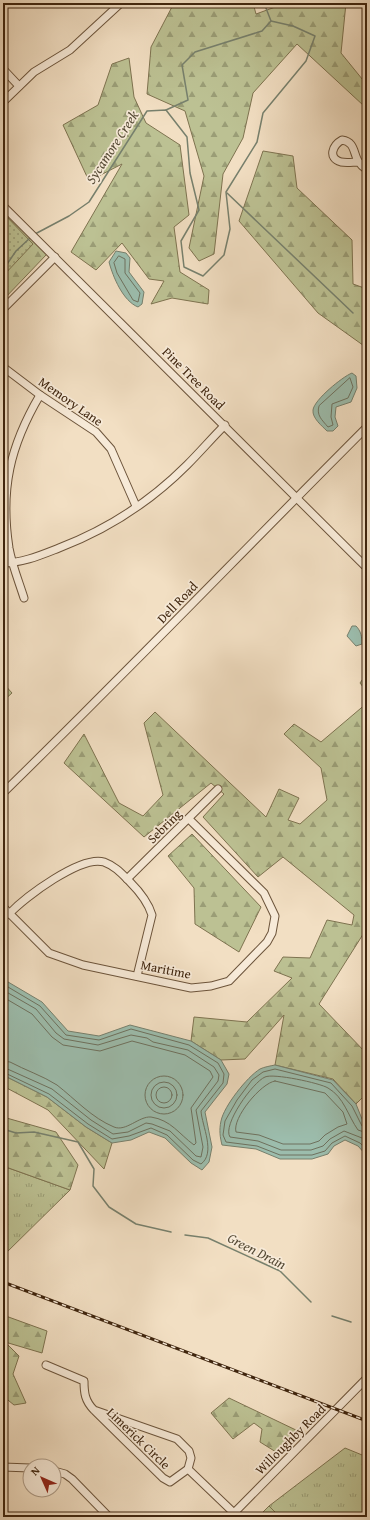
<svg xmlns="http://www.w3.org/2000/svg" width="370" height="1520" viewBox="0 0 370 1520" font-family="'Gentium Book Plus',serif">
	<defs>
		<pattern id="grass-tufts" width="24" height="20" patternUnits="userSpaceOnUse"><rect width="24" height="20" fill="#bcc193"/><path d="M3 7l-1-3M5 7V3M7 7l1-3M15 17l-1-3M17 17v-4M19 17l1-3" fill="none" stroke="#9a9d76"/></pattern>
		<pattern id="forest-firs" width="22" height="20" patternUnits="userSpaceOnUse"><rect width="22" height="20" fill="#bcc193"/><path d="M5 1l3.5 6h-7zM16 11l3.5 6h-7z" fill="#9a9d76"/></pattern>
		<pattern id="park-dots" width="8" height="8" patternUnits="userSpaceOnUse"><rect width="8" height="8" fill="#bcc193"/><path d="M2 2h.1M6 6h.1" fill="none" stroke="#9a9d76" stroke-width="1.8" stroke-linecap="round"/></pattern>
	</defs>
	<rect width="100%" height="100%" fill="#f2dfc3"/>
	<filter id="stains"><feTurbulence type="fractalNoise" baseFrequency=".005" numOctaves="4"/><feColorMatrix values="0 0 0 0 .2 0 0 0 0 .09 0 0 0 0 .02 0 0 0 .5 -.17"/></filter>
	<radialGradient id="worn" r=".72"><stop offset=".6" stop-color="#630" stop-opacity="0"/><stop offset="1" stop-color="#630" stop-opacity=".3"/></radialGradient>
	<g fill="url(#grass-tufts)" stroke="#7e7350">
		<polygon points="3,1166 70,1190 3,1256"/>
		<polygon points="345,1448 367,1457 367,1517 280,1517 269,1506"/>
	</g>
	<g fill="url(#forest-firs)" stroke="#7e7350">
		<polygon points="174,3 253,3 256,14 278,6 278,3 346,3 341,53 367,85 367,101 364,106 297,44 253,93 243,138 223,174 214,254 199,261 189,248 204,176 185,111 147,94 151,47"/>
		<polygon points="129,58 134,97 146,123 180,145 189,215 174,227 180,272 209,290 208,304 172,298 151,304 164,281 149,279 122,243 96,270 71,252 122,164 89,181 63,125 98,105 112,64"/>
		<polygon points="263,151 293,156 297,188 352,240 353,284 367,289 367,348 318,313 239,221"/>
		<polygon points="3,210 47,254 3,300"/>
		<polygon points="367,673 367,692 360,683"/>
		<polygon points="3,683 12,693 3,701"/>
		<polygon points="367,703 367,928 319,1004 367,1054 367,1093 356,1104 333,1079 275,1065 284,1015 245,1059 221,1060 191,1041 194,1017 247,1022 292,978 274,971 283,957 310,958 327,920 352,925 354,915 283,857 258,877 203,817 224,794 211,783 144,837 64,763 84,734 119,803 143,816 163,795 144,723 155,712 266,817 279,789 299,798 288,820 300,824 327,800 321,768 284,734 294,724 321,742"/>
		<polygon points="192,834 261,907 239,952 195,924 194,888 168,856"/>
		<polygon points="3,1075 47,1097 86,1127 112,1143 104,1169 48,1110 3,1086"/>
		<polygon points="3,1117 56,1132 78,1165 70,1190 3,1166"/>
		<polygon points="3,1315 47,1331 42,1353 5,1342 19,1356 13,1374 26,1403 14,1405 3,1396"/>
		<polygon points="229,1398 298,1431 276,1452 260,1442 262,1429 254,1423 233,1439 211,1413"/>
		<polygon points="269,1506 280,1517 258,1517"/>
	</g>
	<polygon fill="url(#park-dots)" stroke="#7e7350" points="3,213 33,244 3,276"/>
	<g fill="#9cbdad" stroke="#77806d">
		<path d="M116,251L126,253L130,258L129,272L144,292L142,304L138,307C123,301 113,277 109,262Z"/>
		<path d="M352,373L356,376L357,388L351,402L336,407L335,417L338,426L333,431H327C322,426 312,418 313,410C314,400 342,377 352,373Z"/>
		<path d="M352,626H356C361,631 362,637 362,644L356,646L347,636Z"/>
		<polygon points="3,979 42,1002 68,1031 99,1036 130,1025 191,1041 221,1060 229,1074 227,1084 205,1112 212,1147 209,1162 202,1170 191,1163 165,1138 149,1132 131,1140 112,1143 86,1127 47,1097 3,1075"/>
		<path d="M275,1065L333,1080L356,1104L362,1119L367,1126V1156L358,1146L345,1140L334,1146L328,1154L312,1159H280L256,1149L222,1145C220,1137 219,1130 221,1121C224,1106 247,1077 260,1069C264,1067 270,1066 275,1065Z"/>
	</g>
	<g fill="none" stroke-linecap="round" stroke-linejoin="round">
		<g stroke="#6e715e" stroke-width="1">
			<polygon points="119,256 125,259 125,273 140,293 138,302 133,300 117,273 114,263"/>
			<path d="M350,378L353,387L348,398L332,404L331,417L333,425L328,427C322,420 316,415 319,406Z"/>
			<path d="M3,984L40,1006L66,1035L99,1040L131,1029L189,1045L218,1063L224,1074L223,1083L201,1111C202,1126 216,1153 201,1164L193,1160L167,1135L151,1128L129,1136L112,1139L88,1124L49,1094L3,1072"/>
			<polyline points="3,990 36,1009 56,1033 64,1039 98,1045 131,1035 147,1038 153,1042 188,1050 214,1067 219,1075 218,1081 196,1110 203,1147 201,1157 196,1156 170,1131 152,1124 146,1123 128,1132 113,1134 91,1120 52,1089 3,1067"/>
			<path d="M3,997L32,1014L52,1037L63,1045L100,1051L132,1041L185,1055L210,1071L213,1077L191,1108L196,1143L194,1145C179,1134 171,1120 151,1117C139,1116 126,1132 114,1127C92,1118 75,1099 57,1085C43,1076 25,1070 10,1062L3,1061"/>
			<circle cx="164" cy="1095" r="19"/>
			<path d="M275,1081L325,1093L343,1112L347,1124L338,1127L325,1135L319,1141L310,1144H283L259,1135L236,1132C232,1118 261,1083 275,1081Z"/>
			<circle cx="164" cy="1095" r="13"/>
			<circle cx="164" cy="1095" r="8"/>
			<polyline points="367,1128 362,1126 352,1106 331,1083 275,1069 263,1072 252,1080 237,1100 225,1121 223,1135 226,1142 257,1146 280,1155 312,1155 325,1151 332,1143 345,1136 360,1143 367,1150"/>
			<path d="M367,1133L358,1130C348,1116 344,1097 328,1088C320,1083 273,1073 265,1077C253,1082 222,1125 230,1137L258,1141L281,1150H311L323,1146L330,1139L344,1131L362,1138L367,1143"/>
		</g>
		<g stroke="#77806d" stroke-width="1.5">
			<polyline points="166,110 188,100 182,65 195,52 262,31 271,21"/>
			<polyline points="227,193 353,313"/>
			<polyline points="35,234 69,216 89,202 147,111 166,110 187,137 190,173 199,210 181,241 184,267 203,276 224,255 230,229 226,192 257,142 263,113 306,61 315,36 293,26 271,21 264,3"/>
			<polyline points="3,270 16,251 30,238"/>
			<polyline points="3,1129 16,1133 34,1132 78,1142 94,1169 93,1186 109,1207 136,1224 171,1232"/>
			<polyline points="185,1235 208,1238 280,1271 311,1302"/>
			<polyline points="332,1316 351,1322"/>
		</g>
		<g stroke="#6c543b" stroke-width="9">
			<g id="minor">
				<polyline points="3,69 19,86"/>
				<polyline points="3,102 34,72 70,50 121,3"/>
				<path d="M358,162C353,162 347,163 341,162C327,158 333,145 342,140C355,142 353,152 358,161C360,164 364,168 367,170"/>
				<polyline points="3,206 367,568"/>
				<polyline points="3,309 55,257"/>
				<polyline points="3,367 40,395 96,432 111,449 136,506"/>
				<path d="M3,563C23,563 41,555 59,548C106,530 151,501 187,465C200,452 212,438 225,425"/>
				<path d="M24,598C19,582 12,565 9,548C0,489 10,446 40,395"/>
				<path d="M3,793C126,673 245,549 367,427"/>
				<polyline points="127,879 218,789"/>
				<polyline points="3,907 49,953 83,965 191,988 211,986 229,981 267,942 272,933 275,916 264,893 189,819"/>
				<path d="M9,914C25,897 81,855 104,862C115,866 122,874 130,882C139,891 148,902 152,915L137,976"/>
				<path d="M46,1365L84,1381C84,1393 85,1401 94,1410L163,1478L170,1482L188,1469L191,1458L189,1451L177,1439L94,1410"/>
				<polyline points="3,1467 30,1468"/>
				<polyline points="188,1469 234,1513"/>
				<polyline points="54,1471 65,1474 72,1479 109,1517"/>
				<polyline points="230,1517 367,1378"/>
			</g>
		</g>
		<use href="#minor" stroke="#f7ead8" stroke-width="7"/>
		<g stroke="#3f250e" stroke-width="3">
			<polyline id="rail" points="3,1282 367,1421"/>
		</g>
		<use href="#rail" stroke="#f7ead8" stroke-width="1.5" stroke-dasharray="4.5" stroke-linecap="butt"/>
	</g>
	<g text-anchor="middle" stroke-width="3.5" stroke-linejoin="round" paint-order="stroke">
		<g font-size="13" fill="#3f250e" stroke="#f7ead8">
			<text transform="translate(194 378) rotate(45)" y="5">Pine Tree Road</text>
			<text transform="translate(71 401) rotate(35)" y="5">Memory Lane</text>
			<text transform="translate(177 602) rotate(-46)" y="5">Dell Road</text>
			<text transform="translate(164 826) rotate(-45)" y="5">Sebring</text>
			<text transform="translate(166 969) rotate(11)" y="5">Maritime</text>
			<text transform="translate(139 1438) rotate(44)" y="5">Limerick Circle</text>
			<text transform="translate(290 1439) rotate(-45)" y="5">Willoughby Road</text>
		</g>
		<g font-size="14" font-style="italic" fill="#564b36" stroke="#f7ead8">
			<text transform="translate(112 147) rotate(-57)" y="5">Sycamore Creek</text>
			<text transform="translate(257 1251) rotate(27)" y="5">Green Drain</text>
		</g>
	</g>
	<rect width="370" height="1520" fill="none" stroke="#f2dfc3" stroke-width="16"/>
	<rect x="4" y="4" width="362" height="1512" fill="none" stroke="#3f250e" stroke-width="2"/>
	<rect x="8" y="8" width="354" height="1504" fill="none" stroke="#3f250e"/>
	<g transform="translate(42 1478) rotate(315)"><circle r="19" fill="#f7ead8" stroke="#ad9b87"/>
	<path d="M0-3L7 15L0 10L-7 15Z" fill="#8f2418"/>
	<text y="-6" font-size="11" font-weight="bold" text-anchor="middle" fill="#3f250e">N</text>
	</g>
	<rect width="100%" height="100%" filter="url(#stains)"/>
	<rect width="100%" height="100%" fill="url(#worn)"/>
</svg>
